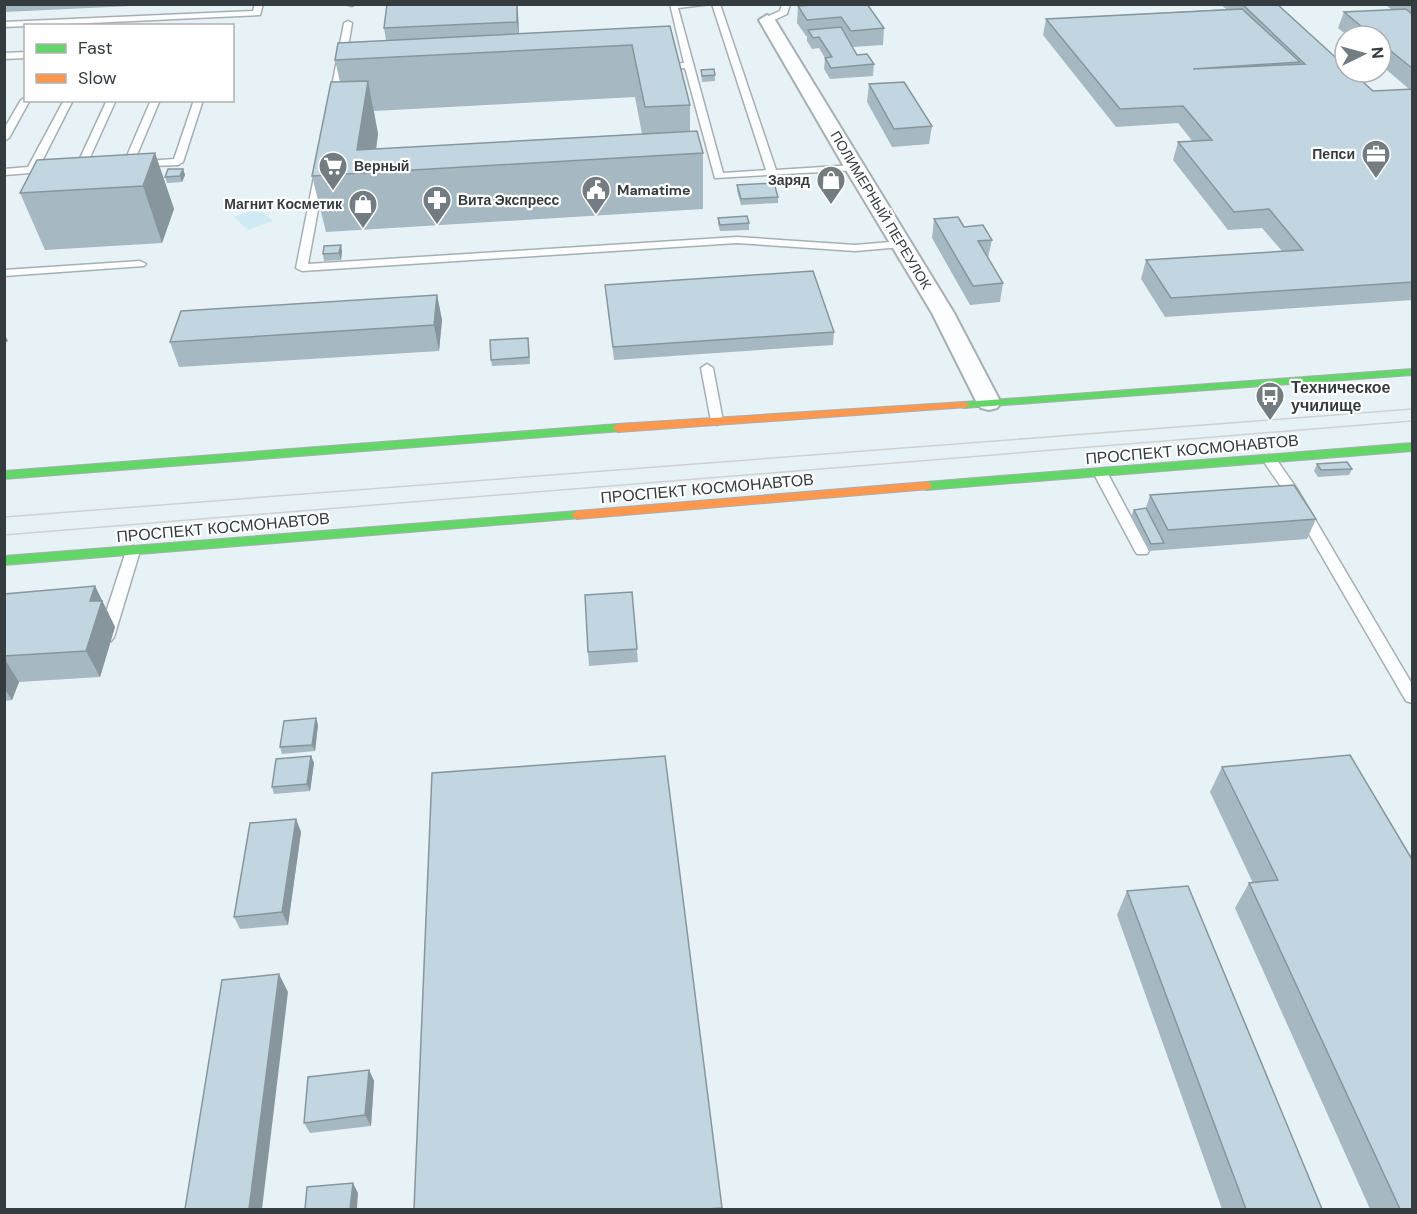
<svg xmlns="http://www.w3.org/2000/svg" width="1417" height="1214" viewBox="0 0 1417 1214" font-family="'DM Sans',sans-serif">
	<rect width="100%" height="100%" fill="#e7f2f7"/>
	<polygon fill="#cfe9f5" points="258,208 273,221 248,230 234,217"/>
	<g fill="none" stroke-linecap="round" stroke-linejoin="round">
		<g stroke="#a7afb3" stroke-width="3">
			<g id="lane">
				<polygon points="255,4 263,4 260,15 4,27 4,22 253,11"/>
				<polygon points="345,4 356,4 352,6"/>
				<polygon points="670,4 711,4 678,8 723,173 766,170 712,4 720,4 776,170 854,165 858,166 858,170 715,178 685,68 660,70 656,67 660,64 684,63"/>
				<polygon points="782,4 790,4 787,14 770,22 764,22 764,18 780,11"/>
				<polygon points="348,21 352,23 339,102 334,105 329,102 344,23"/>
				<polygon points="26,52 26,58 4,59 4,53"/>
				<polygon points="26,97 26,100 30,100 9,138 4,141 4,129 21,100"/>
				<polygon points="64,100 73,100 39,167 57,167 57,171 4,175 4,169 28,167"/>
				<polygon points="107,100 116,100 87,164 94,167 89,170 77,169 76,167"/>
				<polygon points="151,100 160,100 134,162 174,159 194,100 203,100 183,162 178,165 124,167 123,165"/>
				<polygon points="320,169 325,172 308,264 737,237 855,245 902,241 907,244 902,247 855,251 737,243 302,271 296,268 315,172"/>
				<polygon points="140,261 146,264 144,266 4,276 4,270"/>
				<polygon points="707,364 713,368 723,421 717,425 711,421 701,368"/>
				<polygon points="1269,455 1274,456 1297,489 1412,684 1412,703 1406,701 1284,491 1262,459"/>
				<polygon points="1101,470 1108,474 1149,551 1147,554 1137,554 1135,551 1094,474"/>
				<polygon points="133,546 140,551 114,637 111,641 101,641 98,637 126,551"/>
			</g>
		</g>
		<g stroke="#a7afb3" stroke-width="4">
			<polygon id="street" points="767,15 775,20 954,313 1001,403 997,408 989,410 981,408 977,403 932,313 846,170 759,20"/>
		</g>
		<g stroke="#a7afb3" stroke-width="2">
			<g id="fast">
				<polygon points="1412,369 1412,375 964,408 958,405 964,402"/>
				<polygon points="618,424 624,428 622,431 4,479 4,471"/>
				<polygon points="1412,443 1412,451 926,490 920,486 926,482"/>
				<polygon points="577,511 583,515 581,518 4,565 4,556"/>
			</g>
		</g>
		<g stroke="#a7afb3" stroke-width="2">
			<g id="slow">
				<polygon points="964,402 970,405 968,407 618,432 612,428 618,424"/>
				<polygon points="926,482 930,483 932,486 930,489 577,519 571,515 577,511"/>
			</g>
		</g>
		<use href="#lane" fill="#fbfdfe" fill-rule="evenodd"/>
		<use href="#street" fill="#fbfdfe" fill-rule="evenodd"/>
		<use href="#fast" fill="#63d668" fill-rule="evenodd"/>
		<use href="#slow" fill="#ff974d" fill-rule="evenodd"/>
		<g stroke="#ced2d3" stroke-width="1.5">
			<polyline points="4,517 1412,409"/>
			<polyline points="4,535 1412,421"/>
		</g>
	</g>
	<g fill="#a6b8c1" fill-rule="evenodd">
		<polygon points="4,4 173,4 4,12"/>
		<polygon points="1220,4 1277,4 1373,91 1409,89 1381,65 1381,36 1348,36 1338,28 1344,12 1392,10 1387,6 1387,4 1413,4 1413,300 1165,317 1141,279 1146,260 1282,251 1262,228 1228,230 1173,160 1178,142 1193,142 1178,123 1116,127 1043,35 1046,19 1226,9"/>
		<polygon points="798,6 884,28 883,45 852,47 857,55 874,64 873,76 830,79 824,69 825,58 819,48 812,49 807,41 807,36 806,36 797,23"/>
		<path d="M518,12L519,34L670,26L690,105V131L703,153V209L326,232L312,176L340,82L335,60L386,40L384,28ZM635,97L642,134L376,149L378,134L374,111Z"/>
		<polygon points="701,70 715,75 715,81 702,82"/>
		<polygon points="869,84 932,126 929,144 892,147 867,102"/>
		<polygon points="155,153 174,209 162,243 45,250 20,193"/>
		<polygon points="183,169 185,175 182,182 167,183 165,177"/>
		<polygon points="737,185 778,197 778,203 741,205 737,191"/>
		<polygon points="718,218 749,223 749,230 720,231 718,224"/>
		<polygon points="934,219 964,227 992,240 988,258 1003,283 1000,302 970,305 932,238"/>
		<polygon points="342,251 341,260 324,261 323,254"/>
		<polygon points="605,285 834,332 833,345 614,360"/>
		<polygon points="437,295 442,320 439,351 179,367 170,342"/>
		<polygon points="529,344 530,364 492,366 491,360"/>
		<polygon points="1317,464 1352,469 1349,475 1318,477 1314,471"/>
		<polygon points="1150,495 1316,519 1307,539 1149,551 1131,516 1134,510 1146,508"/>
		<polygon points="95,586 115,627 100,677 19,682 12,700 4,701 4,594"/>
		<polygon points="632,592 638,662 589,666 588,652"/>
		<polygon points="316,718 318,725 315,751 282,754 280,747"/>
		<polygon points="1350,755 1413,1209 1370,1209 1235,908 1249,883 1253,883 1210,792 1222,767"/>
		<polygon points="311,756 314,763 310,791 274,794 272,787"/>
		<polygon points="296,819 301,832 288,925 240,929 234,917"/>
		<polygon points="1127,891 1322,1209 1222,1209 1117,915"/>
		<polygon points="369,1070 374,1081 371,1126 310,1133 304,1123"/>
	</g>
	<g fill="#87969d">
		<polygon points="517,4 518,12 519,38 517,22"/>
		<polygon points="368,81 378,134 373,172 357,150"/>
		<polygon points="155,153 174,209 162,243 143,186"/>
		<polygon points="183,169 185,175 182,182 180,176"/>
		<polygon points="341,245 342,251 341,260 339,253"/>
		<polygon points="437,295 442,320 439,351 434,325"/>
		<polygon points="4,333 8,341 4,344"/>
		<polygon points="95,586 115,627 100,677 86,651 90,601"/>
		<polygon points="4,658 19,682 12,700 4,688"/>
		<polygon points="316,718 318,725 315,751 312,745"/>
		<polygon points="311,756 314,763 310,791 307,784"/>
		<polygon points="296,819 301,832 288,925 282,912"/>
		<polygon points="279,974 288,992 262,1209 249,1209"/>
		<polygon points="369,1070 374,1081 371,1126 365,1115"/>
		<polygon points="353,1183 358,1193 357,1209 350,1209"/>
	</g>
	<g fill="#c1d6e0" stroke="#87969d" stroke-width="1.5">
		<polygon points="387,4 517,4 517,22 384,28"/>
		<polygon points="823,4 867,4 884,28 851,31 841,17 807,20 798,6"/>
		<polygon points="1242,4 1277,4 1345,66 1345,72 1352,72 1373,91 1413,89 1413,282 1171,298 1146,260 1303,250 1269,209 1234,212 1178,142 1212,140 1183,106 1120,109 1046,19 1242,9 1300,62 1193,69 1305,64"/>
		<polygon points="1406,9 1413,15 1413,69 1381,43 1381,36 1373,36 1344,12"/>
		<polygon points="670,26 690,105 645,107 632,45 335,60 338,43"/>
		<polygon points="841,27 857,55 867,54 874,64 831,68 825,58 832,57 819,37 813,38 808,30"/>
		<polygon points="714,69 715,75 702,76 701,70"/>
		<polygon points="368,81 357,150 697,131 703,153 312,176 331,82"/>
		<polygon points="904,82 932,126 894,129 869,84"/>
		<polygon points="155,153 143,186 20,193 37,160"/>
		<polygon points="168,169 183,169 180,176 165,177"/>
		<polygon points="774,183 778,197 741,199 737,185"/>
		<polygon points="747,216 749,223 720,225 718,218"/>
		<polygon points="958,217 964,227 983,225 992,240 978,241 1003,283 973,286 934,219"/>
		<polygon points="341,245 339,253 323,254 324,246"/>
		<polygon points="813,271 834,332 613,347 605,285"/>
		<polygon points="437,295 434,325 170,342 181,311"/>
		<polygon points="528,338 529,357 491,360 490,340"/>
		<polygon points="1347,462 1352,469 1321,470 1317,464"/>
		<polygon points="1294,485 1316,519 1168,530 1150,495"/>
		<polygon points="1146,508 1164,543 1151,544 1134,510"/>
		<polygon points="95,586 90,601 102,601 86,651 4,656 4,594"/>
		<polygon points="632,592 637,649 588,652 585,595"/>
		<polygon points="316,718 312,745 280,747 284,721"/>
		<polygon points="1350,755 1413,861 1413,1209 1400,1209 1249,883 1278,880 1222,767"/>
		<polygon points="311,756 307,784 272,787 276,759"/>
		<polygon points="665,756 722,1208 707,1209 414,1209 432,773"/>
		<polygon points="296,819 282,912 234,917 250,823"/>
		<polygon points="1188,886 1322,1209 1246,1209 1127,891"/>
		<polygon points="279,974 249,1209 185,1209 222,980"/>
		<polygon points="369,1070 365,1115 304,1123 308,1077"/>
		<polygon points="353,1183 350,1209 305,1209 307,1187"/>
	</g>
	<defs>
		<g id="office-pin" transform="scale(1.5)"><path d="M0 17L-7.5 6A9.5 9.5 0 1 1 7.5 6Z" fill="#737c80" stroke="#fff"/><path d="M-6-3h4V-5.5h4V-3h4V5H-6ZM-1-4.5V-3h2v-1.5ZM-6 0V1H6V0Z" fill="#fff"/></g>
		<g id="supermarket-pin" transform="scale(1.5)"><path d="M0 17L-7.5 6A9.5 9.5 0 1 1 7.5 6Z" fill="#737c80" stroke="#fff"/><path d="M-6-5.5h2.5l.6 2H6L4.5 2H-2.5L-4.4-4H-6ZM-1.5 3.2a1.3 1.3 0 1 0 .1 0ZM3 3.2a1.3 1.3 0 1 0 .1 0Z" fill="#fff"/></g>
		<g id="shop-pin" transform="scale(1.5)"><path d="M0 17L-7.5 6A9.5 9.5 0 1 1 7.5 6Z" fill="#737c80" stroke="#fff"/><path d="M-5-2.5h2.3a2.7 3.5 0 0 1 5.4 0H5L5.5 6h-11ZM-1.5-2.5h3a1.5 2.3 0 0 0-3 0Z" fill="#fff"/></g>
		<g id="civic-pin" transform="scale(1.5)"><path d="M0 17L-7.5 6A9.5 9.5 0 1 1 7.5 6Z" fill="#737c80" stroke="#fff"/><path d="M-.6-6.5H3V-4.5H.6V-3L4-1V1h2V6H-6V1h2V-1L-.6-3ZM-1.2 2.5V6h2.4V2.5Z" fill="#fff"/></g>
		<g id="pharmacy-pin" transform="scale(1.5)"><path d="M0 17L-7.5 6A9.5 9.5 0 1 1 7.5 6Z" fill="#737c80" stroke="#fff"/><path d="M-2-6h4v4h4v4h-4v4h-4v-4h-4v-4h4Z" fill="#fff"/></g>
		<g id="bus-pin" transform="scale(1.5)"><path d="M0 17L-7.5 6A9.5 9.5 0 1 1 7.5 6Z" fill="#737c80" stroke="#fff"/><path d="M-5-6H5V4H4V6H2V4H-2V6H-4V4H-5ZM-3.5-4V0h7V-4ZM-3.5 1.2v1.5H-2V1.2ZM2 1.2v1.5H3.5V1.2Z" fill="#fff"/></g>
	</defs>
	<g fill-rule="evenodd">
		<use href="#office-pin" x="1376" y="154"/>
		<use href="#supermarket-pin" x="333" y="166"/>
		<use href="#shop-pin" x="831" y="180"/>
		<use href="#civic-pin" x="596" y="190"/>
		<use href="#pharmacy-pin" x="437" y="200"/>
		<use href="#shop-pin" x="363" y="204"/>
		<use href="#bus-pin" x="1270" y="396"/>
	</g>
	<g text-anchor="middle" stroke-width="4.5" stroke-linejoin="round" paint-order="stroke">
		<g font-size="14" font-weight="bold" fill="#353c40" stroke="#fff" text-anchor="end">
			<text x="1355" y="159">Пепси</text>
			<text x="354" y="171" text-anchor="start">Верный</text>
			<text x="810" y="185">Заряд</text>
			<text x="617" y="195" text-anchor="start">Mamatime</text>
			<text x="458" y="205" text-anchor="start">Вита Экспресс</text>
			<text x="342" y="209">Магнит Косметик</text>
		</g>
		<g font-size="14" fill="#353c40" stroke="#fff">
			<text transform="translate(881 210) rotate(59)" y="5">ПОЛИМЕРНЫЙ ПЕРЕУЛОК</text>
		</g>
		<g font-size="16" font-weight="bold" fill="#353c40" stroke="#fff" text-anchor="start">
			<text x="1291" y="393">Техническое<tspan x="1291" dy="18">училище</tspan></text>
		</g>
		<g font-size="16" fill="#353c40" stroke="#fff">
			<text transform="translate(1192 449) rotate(-5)" y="6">ПРОСПЕКТ КОСМОНАВТОВ</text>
			<text transform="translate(707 488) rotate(-5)" y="6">ПРОСПЕКТ КОСМОНАВТОВ</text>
			<text transform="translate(223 527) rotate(-5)" y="6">ПРОСПЕКТ КОСМОНАВТОВ</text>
		</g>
	</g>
	<rect width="1417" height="1214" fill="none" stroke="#353c40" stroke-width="12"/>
	<rect x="24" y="24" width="210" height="78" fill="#ffffff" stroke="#aeb1b3" stroke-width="1.5"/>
	<rect x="36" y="44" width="30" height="9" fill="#63d668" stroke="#aeb1b3" stroke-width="1.5"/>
	<text x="78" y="54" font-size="18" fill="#353c40">Fast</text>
	<rect x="36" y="74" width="30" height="9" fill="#ff974d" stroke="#aeb1b3" stroke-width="1.5"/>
	<text x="78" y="84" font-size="18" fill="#353c40">Slow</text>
	<g transform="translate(1363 54) rotate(85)"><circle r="28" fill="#ffffff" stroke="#aeb1b3" stroke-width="1.5"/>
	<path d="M0-4.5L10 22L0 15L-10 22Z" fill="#737c80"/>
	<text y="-9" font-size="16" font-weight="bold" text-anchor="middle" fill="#353c40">N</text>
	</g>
</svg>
